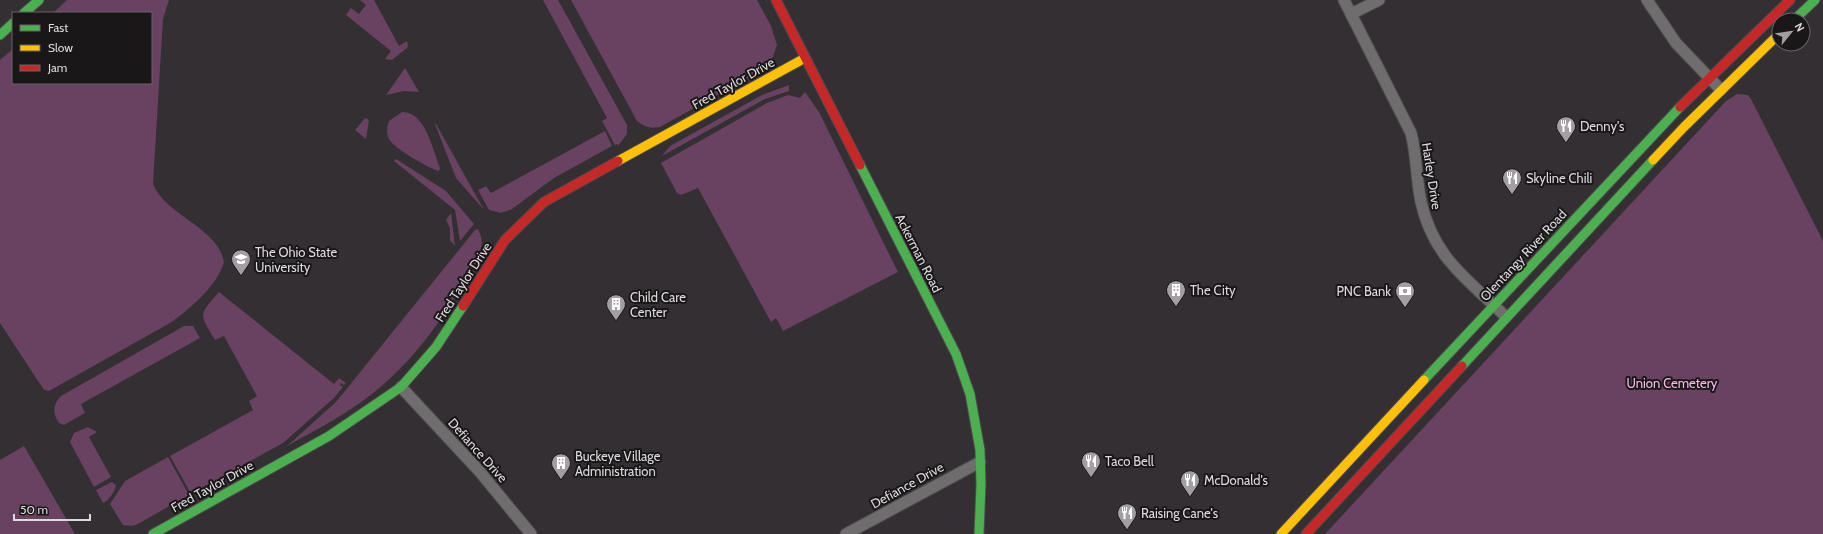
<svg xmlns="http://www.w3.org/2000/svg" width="1823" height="534" viewBox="0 0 1823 534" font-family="Cabin,sans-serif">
	<rect width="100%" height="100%" fill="#332f32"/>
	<g fill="#694161">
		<path d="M67,0H169L163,19L153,184C166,216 218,227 224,262C218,285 189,310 170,323L49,391L44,390L0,323V60L13,49V83H151V13H53Z"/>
		<polygon points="360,0 374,0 399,46 407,41 408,47 392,60 385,59 391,51 346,15 351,8 359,14 366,5"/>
		<polygon points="543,0 558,0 627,125 627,134 618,146 617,144 615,145 602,121 607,118"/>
		<path d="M571,0H757L771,26L777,45L771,62L750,77L660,127C650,129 645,127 637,121Z"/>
		<polygon points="405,68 419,92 404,91 386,95"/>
		<polygon points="789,85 789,91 765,99 662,156 670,146 762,95"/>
		<polygon points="805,92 819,112 898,272 783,331 776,318 771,322 698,188 681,195 677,193 661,163 767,103 788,95 800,98"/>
		<polygon points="1737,94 1748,95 1751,99 1823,241 1823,534 1325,534 1726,101"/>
		<path d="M402,112C425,111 433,150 440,168L439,171C430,169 393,148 389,139C386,133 387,127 389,121Z"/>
		<polygon points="365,118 369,120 366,139 355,130"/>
		<polygon points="435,124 436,124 484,210 456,178"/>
		<polygon points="605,131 612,146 554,178 512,209 501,213 489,210 478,190 486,186 491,193"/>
		<polygon points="396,159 446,191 474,224 460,241 455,210 394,161"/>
		<polygon points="451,213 455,246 450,240 450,228 446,220"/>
		<path d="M478,229C489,249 473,267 463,284C433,335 397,381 345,413C326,425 306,435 287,446L336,402L475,230Z"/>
		<path d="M219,292L334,384L339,378L346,383L344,385L341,383L340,385L343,387L334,398L283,443L191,494L170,456L253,410L249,401L257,396L224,336L215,340C199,313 198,316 219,292Z"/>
		<path d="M184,326H193L200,338L81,404L85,413L64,425L59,423C52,413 53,404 61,396Z"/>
		<polygon points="88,427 97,432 89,437 111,477 94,487 70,442 74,433"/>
		<polygon points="24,446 75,534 0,534 0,460"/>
		<polygon points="168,457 189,495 136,525 131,526 123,525 110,504 125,481"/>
		<path d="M112,482L116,485C115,492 109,500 103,503L96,490Z"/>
	</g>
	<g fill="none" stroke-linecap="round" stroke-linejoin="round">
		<g stroke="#4e4b4d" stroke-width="13">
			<g id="street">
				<path d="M1344,0L1411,133C1417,156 1416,179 1421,202C1434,259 1468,279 1506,317"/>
				<polyline points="1647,0 1676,43 1721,90"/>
				<polyline points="1351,14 1379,0"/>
				<polyline points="401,387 480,472 531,534"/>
				<polyline points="846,534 980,462"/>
			</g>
		</g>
		<g stroke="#4e4b4d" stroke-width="11">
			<g id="fast">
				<polyline points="24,13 39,0"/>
				<polyline points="1794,20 1815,0"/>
				<polyline points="0,35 13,23"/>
				<polyline points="860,165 956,354 970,394 980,450 981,484 979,534"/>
				<polyline points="1462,366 1653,160"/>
				<polyline points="1424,380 1680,107"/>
				<polyline points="153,534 329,436 401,387 436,347 463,306"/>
			</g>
		</g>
		<g stroke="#4e4b4d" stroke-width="11">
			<g id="slow">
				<polyline points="1653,160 1684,127 1779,34"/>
				<polyline points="618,161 805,58"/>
				<polyline points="1281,534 1424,380"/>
			</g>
		</g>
		<g stroke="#4e4b4d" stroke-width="11">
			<g id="jam">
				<polyline points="776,0 860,165"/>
				<polyline points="1680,107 1790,0"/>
				<polyline points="463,306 505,240 544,202 618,161"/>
				<polyline points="1306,534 1462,366"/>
			</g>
		</g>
		<use href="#street" stroke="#6f6d6e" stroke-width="11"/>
		<use href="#fast" stroke="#4caf50" stroke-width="9"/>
		<use href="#slow" stroke="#ffc107" stroke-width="9"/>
		<use href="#jam" stroke="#c62828" stroke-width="9"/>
	</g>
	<defs>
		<g id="restaurant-pin" transform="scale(1)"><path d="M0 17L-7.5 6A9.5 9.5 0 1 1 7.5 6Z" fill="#a29ea1" stroke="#1a1719"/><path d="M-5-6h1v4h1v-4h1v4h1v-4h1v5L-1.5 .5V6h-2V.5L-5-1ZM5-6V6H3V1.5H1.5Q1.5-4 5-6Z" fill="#fff"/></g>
		<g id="university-pin" transform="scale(1)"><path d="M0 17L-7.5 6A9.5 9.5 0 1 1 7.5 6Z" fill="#a29ea1" stroke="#1a1719"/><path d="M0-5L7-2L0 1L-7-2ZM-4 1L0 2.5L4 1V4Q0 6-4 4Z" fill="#fff"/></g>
		<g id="building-pin" transform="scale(1)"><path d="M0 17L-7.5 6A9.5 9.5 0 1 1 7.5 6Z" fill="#a29ea1" stroke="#1a1719"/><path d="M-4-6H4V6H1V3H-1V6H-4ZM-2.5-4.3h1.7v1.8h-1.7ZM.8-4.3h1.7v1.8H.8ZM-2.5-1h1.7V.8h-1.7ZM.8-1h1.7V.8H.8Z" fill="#fff"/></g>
		<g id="bank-pin" transform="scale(1)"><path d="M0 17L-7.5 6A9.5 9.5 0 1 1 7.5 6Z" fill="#a29ea1" stroke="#1a1719"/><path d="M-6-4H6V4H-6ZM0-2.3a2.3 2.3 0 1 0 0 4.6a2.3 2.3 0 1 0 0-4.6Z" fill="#fff"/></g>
	</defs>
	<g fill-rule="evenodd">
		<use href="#restaurant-pin" x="1566" y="126"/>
		<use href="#restaurant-pin" x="1512" y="178"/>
		<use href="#university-pin" x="241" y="259"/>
		<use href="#building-pin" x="1176" y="290"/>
		<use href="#bank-pin" x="1405" y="291"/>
		<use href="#building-pin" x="616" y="304"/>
		<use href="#restaurant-pin" x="1091" y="461"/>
		<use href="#building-pin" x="561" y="463"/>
		<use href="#restaurant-pin" x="1190" y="480"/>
		<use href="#restaurant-pin" x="1127" y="513"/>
	</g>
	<g text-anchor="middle" stroke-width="4" stroke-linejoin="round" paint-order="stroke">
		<g font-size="13" fill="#ded9dd" stroke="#1a1719">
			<text transform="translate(733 83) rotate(-29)" y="5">Fred Taylor Drive</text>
			<text transform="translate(1432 176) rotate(81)" y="5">Harley Drive</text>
			<text transform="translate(919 253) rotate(63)" y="5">Ackerman Road</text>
			<text transform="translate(1523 255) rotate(-47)" y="5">Olentangy River Road</text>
			<text transform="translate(463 282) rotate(-57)" y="5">Fred Taylor Drive</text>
			<text transform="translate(478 450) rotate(48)" y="5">Defiance Drive</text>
			<text transform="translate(907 485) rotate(-29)" y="5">Defiance Drive</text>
			<text transform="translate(212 486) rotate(-29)" y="5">Fred Taylor Drive</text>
		</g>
		<g font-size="13" fill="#ded9dd" stroke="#1a1719" text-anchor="start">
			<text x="1580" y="131">Denny's</text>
			<text x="1526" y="183">Skyline Chili</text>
			<text x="255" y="257">The Ohio State<tspan x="255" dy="15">University</tspan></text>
			<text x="1190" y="295">The City</text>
			<text x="1391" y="296" text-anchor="end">PNC Bank</text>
			<text x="630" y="302">Child Care<tspan x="630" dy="15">Center</tspan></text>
			<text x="575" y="461">Buckeye Village<tspan x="575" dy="15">Administration</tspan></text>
			<text x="1105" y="466">Taco Bell</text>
			<text x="1204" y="485">McDonald's</text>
			<text x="1141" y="518">Raising Cane's</text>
		</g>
		<g font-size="13" fill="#f8b9ea" stroke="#1a1719">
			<text x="1672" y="388">Union Cemetery</text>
		</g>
	</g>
	<rect x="12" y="12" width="140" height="72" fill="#1a1719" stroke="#686567"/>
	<rect x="20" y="25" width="20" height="6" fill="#4caf50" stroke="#686567"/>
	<text x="48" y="32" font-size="12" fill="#ded9dd">Fast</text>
	<rect x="20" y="45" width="20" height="6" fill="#ffc107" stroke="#686567"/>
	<text x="48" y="52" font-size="12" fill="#ded9dd">Slow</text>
	<rect x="20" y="65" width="20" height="6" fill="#c62828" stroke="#686567"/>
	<text x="48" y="72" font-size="12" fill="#ded9dd">Jam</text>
	<g transform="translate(1791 32) rotate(60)"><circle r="19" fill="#1a1719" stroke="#686567"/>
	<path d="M0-3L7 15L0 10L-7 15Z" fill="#a29ea1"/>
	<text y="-6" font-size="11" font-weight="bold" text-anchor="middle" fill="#ded9dd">N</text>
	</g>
	<path d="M14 514v6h76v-6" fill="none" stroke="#ded9dd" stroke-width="2"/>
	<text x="20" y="514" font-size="12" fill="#ded9dd" stroke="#1a1719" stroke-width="3" paint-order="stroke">50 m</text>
</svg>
